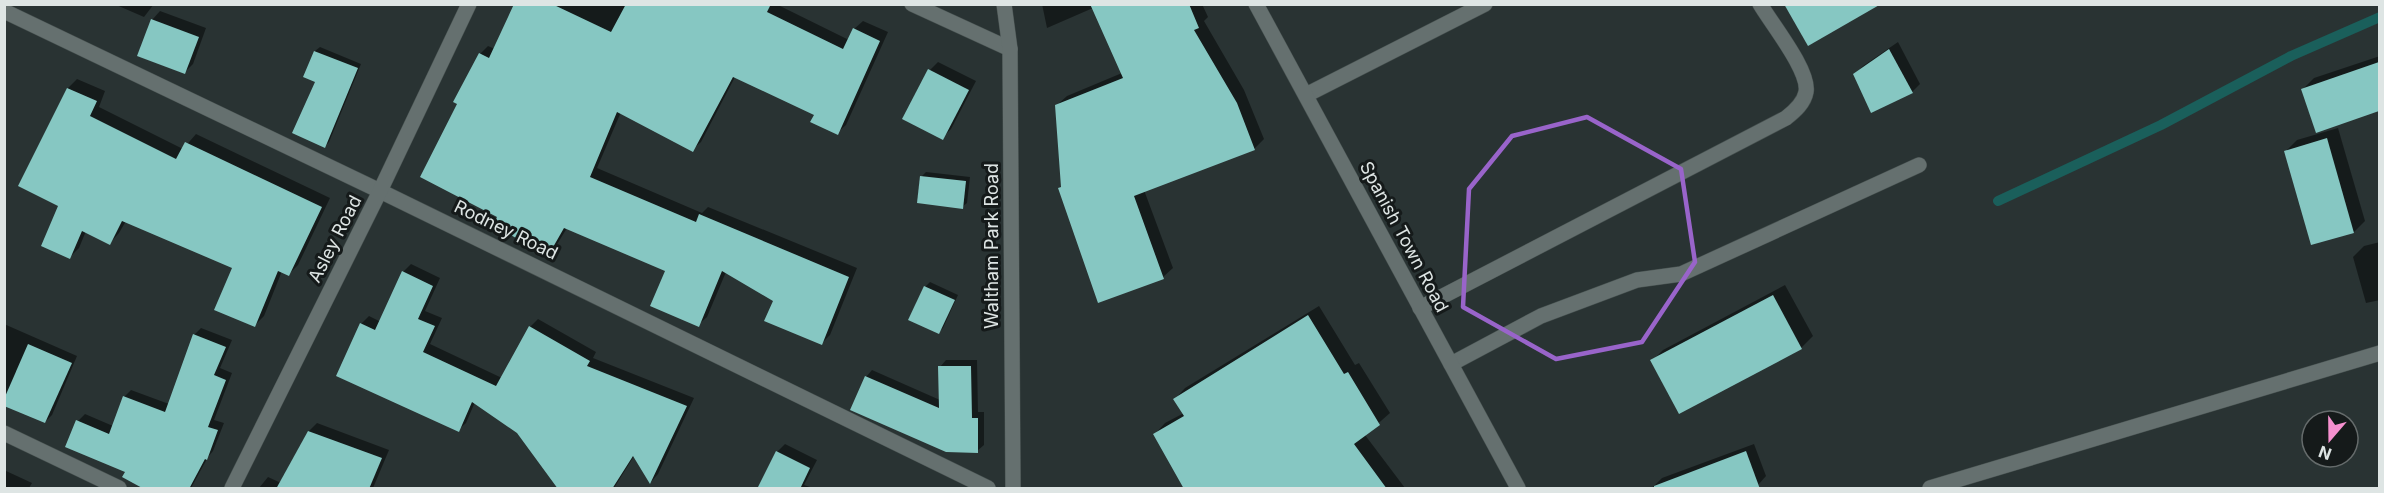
<svg xmlns="http://www.w3.org/2000/svg" width="2384" height="493" viewBox="0 0 2384 493" font-family="Inter,sans-serif">
	<rect width="100%" height="100%" fill="#293333"/>
	<g fill="#0007">
		<polygon points="114,4 154,4 144,17"/>
		<polygon points="515,4 776,4 849,40 854,29 863,21 888,32 846,125 837,133 816,114 735,77 701,142 692,150 621,112 597,168 702,213 708,207 857,268 830,335 822,343 775,300 726,272 707,317 698,325 667,270 567,228 556,246 548,255 500,217 459,103 480,54 488,46 495,49"/>
		<polygon points="1042,4 1202,4 1208,17 1204,21 1244,90 1264,139 1254,149 1144,190 1173,268 1163,277 1059,188 1063,185 1057,105 1067,96 1122,73 1093,8 1047,28"/>
		<polygon points="160,11 206,28 193,64 185,72 152,20"/>
		<polygon points="1898,42 1920,84 1912,92 1854,75 1863,66"/>
		<polygon points="320,47 361,64 329,142 325,146 317,81 305,77 315,51"/>
		<polygon points="2380,56 2380,110 2317,131 2303,89 2314,78"/>
		<polygon points="938,62 976,81 951,129 942,138 930,70"/>
		<polygon points="77,79 105,91 99,107 183,149 196,134 330,198 298,265 289,274 282,271 264,316 255,325 234,267 126,221 119,233 110,243 86,231 79,248 70,257 60,205 68,88"/>
		<polygon points="2338,128 2365,221 2354,232 2286,151 2297,140"/>
		<polygon points="926,172 970,177 967,203 962,207 922,176"/>
		<polygon points="2380,242 2380,300 2366,303 2353,257 2364,246"/>
		<polygon points="411,264 440,278 425,311 442,318 430,344 502,378 530,327 538,319 596,352 593,358 694,398 658,474 651,482 634,456 614,488 560,488 518,432 475,402 466,423 458,430 361,324 369,316 381,322 403,272"/>
		<polygon points="930,282 958,295 943,328 939,332 910,319 926,286"/>
		<polygon points="1785,285 1813,336 1802,347 1679,412 1652,361 1663,350"/>
		<polygon points="1319,306 1355,365 1359,363 1390,413 1365,435 1405,488 1186,488 1155,434 1165,423 1184,413 1175,399 1185,388"/>
		<polygon points="4,324 77,356 52,415 45,422 4,397"/>
		<polygon points="201,328 232,340 220,368 232,373 214,420 224,423 213,451 208,457 191,488 148,488 127,471 78,421 85,414 113,426 124,397 131,390 169,404 194,335"/>
		<polygon points="946,360 977,360 978,412 984,412 984,445 977,451 866,377 872,370 940,400 940,367"/>
		<polygon points="317,423 389,450 373,488 259,488 268,477 281,483 309,431"/>
		<polygon points="785,444 817,460 804,485 813,488 759,488 777,452"/>
		<polygon points="1754,444 1766,476 1758,485 1654,488 1653,487 1662,478"/>
		<polygon points="4,470 32,483 29,488 4,488"/>
	</g>
	<g fill="none" stroke-linecap="round" stroke-linejoin="round">
		<polyline stroke="#1a5f5b" stroke-width="10" points="1998,201 2161,125 2291,56 2380,17"/>
	</g>
	<g fill="#86c7c2">
		<polygon points="514,4 552,4 611,32 626,4 771,4 767,12 843,49 853,28 880,41 838,135 810,122 814,115 733,77 693,152 617,112 590,177 696,222 699,214 849,277 822,345 764,321 773,301 722,271 699,327 650,306 665,271 564,228 548,256 493,225 497,217 420,177 457,104 453,102 479,53 489,58"/>
		<polygon points="1090,4 1189,4 1199,28 1194,30 1237,103 1255,150 1134,196 1164,279 1098,303 1058,188 1061,187 1055,105 1123,78"/>
		<polygon points="1784,4 1881,4 1808,46"/>
		<polygon points="151,19 199,37 185,74 137,56"/>
		<polygon points="1889,49 1913,93 1871,113 1853,74"/>
		<polygon points="314,51 358,68 325,148 292,133 315,82 303,77"/>
		<polygon points="2379,62 2379,111 2316,133 2301,89"/>
		<polygon points="928,69 969,90 943,140 902,119"/>
		<polygon points="67,88 97,101 90,116 176,159 185,142 322,207 289,276 278,271 255,327 214,310 232,268 122,221 110,245 82,231 70,259 41,246 58,206 18,186"/>
		<polygon points="2327,138 2354,233 2311,245 2284,151"/>
		<polygon points="920,176 966,181 963,209 917,203"/>
		<polygon points="402,271 433,286 418,319 435,326 423,352 496,386 529,326 590,361 587,366 687,406 650,484 633,456 612,489 558,489 517,433 472,402 459,432 336,376 360,323 375,330"/>
		<polygon points="924,286 955,300 939,334 908,320"/>
		<polygon points="1773,295 1802,349 1679,414 1650,360"/>
		<polygon points="1308,315 1344,374 1348,372 1380,425 1354,444 1387,489 1184,489 1153,434 1184,416 1173,399"/>
		<polygon points="193,334 226,347 214,375 226,380 208,427 218,430 207,460 205,459 189,489 144,489 122,477 125,472 65,447 76,420 109,434 123,396 165,412"/>
		<polygon points="28,344 72,363 45,423 4,406 4,399"/>
		<polygon points="938,366 971,366 972,418 978,418 978,453 946,452 850,410 865,376 939,408"/>
		<polygon points="308,431 382,458 369,489 276,489"/>
		<polygon points="776,451 810,468 800,489 757,489"/>
		<polygon points="1746,451 1760,489 1654,489 1654,486"/>
	</g>
	<g fill="none" stroke-linecap="round" stroke-linejoin="round">
		<g stroke="#46504f" stroke-width="16">
			<g id="service">
				<polyline points="1306,95 1485,4"/>
				<path d="M1420,308L1786,118C1795,111 1804,103 1806,92C1810,71 1771,23 1760,4"/>
				<polyline points="1451,364 1541,316 1637,280 1681,274 1919,165"/>
			</g>
		</g>
		<g stroke="#46504f" stroke-width="16">
			<g id="minor">
				<polyline points="912,4 1010,49"/>
				<polyline points="4,11 380,191 988,488"/>
				<polyline points="4,433 119,488"/>
				<polyline points="232,488 380,191 469,4"/>
				<polyline points="1930,488 2380,353"/>
			</g>
		</g>
		<g stroke="#46504f" stroke-width="16">
			<g id="secondary">
				<polyline points="1004,4 1010,49 1013,488"/>
				<polyline points="1256,4 1518,488"/>
			</g>
		</g>
		<use href="#service" stroke="#65706f" stroke-width="15"/>
		<use href="#minor" stroke="#65706f" stroke-width="15"/>
		<use href="#secondary" stroke="#65706f" stroke-width="15"/>
	</g>
	<path fill="none" stroke="#9964ca" stroke-width="4.5" stroke-linejoin="round" d="M1587,117L1681,169L1695,262L1642,342L1556,359L1463,307L1469,189L1512,136Z"/>
	<g text-anchor="middle" stroke-width="6" stroke-linejoin="round" paint-order="stroke">
		<g font-size="18" fill="#dee5e4" stroke="#151a1a">
			<text transform="translate(506 230) rotate(26)" y="6">Rodney Road</text>
			<text transform="translate(1404 237) rotate(62)" y="6">Spanish Town Road</text>
			<text transform="translate(335 239) rotate(-63)" y="6">Asley Road</text>
			<text transform="translate(992 246) rotate(-90)" y="6">Waltham Park Road</text>
		</g>
	</g>
	<rect width="2384" height="493" fill="none" stroke="#dee5e4" stroke-width="12"/>
	<g transform="translate(2330 439) rotate(200)"><circle r="28" fill="#151a1a" stroke="#656b6b" stroke-width="1.5"/>
	<path d="M0-4.5L10 22L0 15L-10 22Z" fill="#f690cf"/>
	<text y="-9" font-size="16" font-weight="bold" text-anchor="middle" fill="#dee5e4">N</text>
	</g>
</svg>
